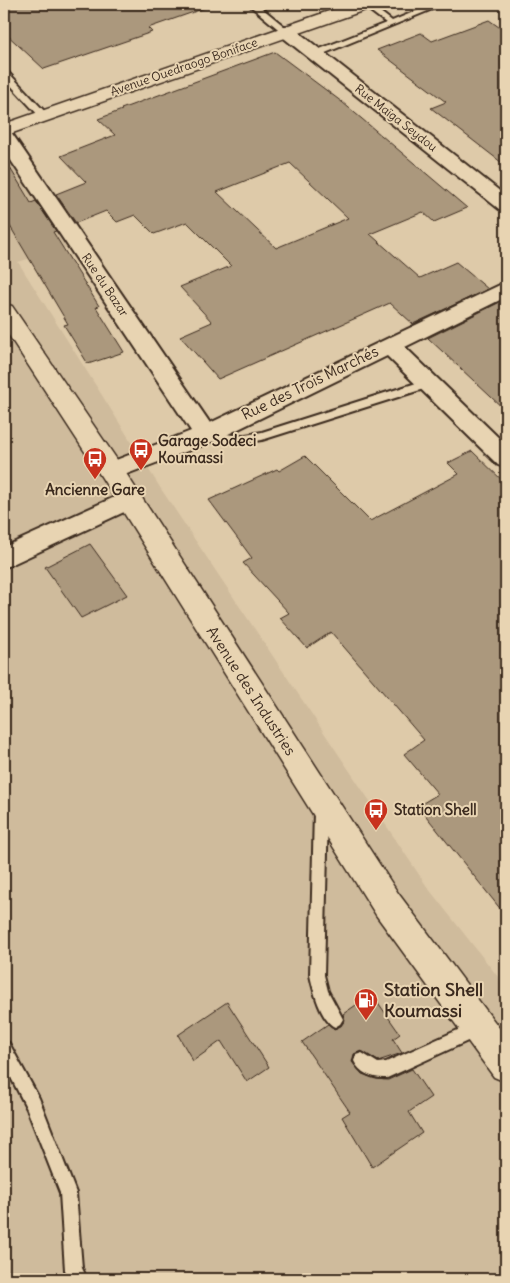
<svg xmlns="http://www.w3.org/2000/svg" width="510" height="1283" viewBox="0 0 510 1283" font-family="Delius,sans-serif">
	<rect width="100%" height="100%" fill="#decaa9"/>
	<filter id="ink" filterUnits="userSpaceOnUse"><feTurbulence type="fractalNoise" baseFrequency=".02" numOctaves="2"/><feDisplacementMap in="SourceGraphic" scale="10" xChannelSelector="R" yChannelSelector="G"/><feConvolveMatrix kernelMatrix="1 2 1 2 8 2 1 2 1" color-interpolation-filters="sRGB"/></filter>
	<g filter="url(#ink)">
		<polygon fill="#cfbb9c" points="7,152 68,247 18,262 161,489 428,888 506,987 506,1279 4,1279 4,153"/>
		<g fill="#ab987d" stroke="#3b2a1e" fill-rule="evenodd">
			<polygon points="4,4 204,4 205,8 148,28 152,32 44,69 4,32"/>
			<polygon points="489,20 506,32 506,166 431,108 446,102 377,50 421,33 432,41"/>
			<path d="M275,52L342,102L467,208L434,222L423,212L370,234L420,278L456,262L488,289L413,324L390,303L218,379L180,336L212,322L180,287L231,266L187,222L154,234L135,215L117,222L106,211L76,223L56,194L86,182L61,156L115,135L98,119L122,110L121,109ZM290,163L348,218L276,248L217,192Z"/>
			<polygon points="4,158 31,203 36,201 56,231 53,232 99,306 96,307 124,352 88,364 64,325 68,324 4,216"/>
			<polygon points="502,301 506,304 506,411 428,338"/>
			<polygon points="472,451 506,484 506,916 418,806 438,794 404,754 424,740 331,632 307,648 280,618 289,613 243,563 252,558 209,500 277,469 279,471 305,456 370,521 459,474 448,463"/>
			<polygon points="90,544 127,595 81,618 45,567"/>
			<polygon points="372,994 400,1034 393,1039 402,1053 378,1061 361,1051 354,1054 352,1062 362,1074 377,1079 388,1080 412,1069 431,1097 409,1112 422,1133 372,1167 342,1117 350,1112 302,1042 328,1024 334,1029 341,1026 345,1020 343,1014"/>
			<polygon points="227,1002 269,1067 247,1082 221,1041 193,1061 178,1035"/>
		</g>
		<g fill="none" stroke-linecap="round" stroke-linejoin="round">
			<g stroke="#3b2a1e" stroke-width="4">
				<g id="lane">
					<polygon points="248,4 257,4 290,31 283,33"/>
					<polygon points="361,4 370,4 392,21 428,6 435,8 318,56 312,56 312,52 386,23"/>
					<polygon points="4,70 7,71 47,114 47,118 41,118 4,78"/>
					<path d="M429,379L433,380V386L262,440C249,442 209,447 201,435L206,431L240,436L262,432Z"/>
					<path d="M321,805L326,807L328,811L324,975L328,991L343,1019L340,1024L335,1027C321,1021 313,989 310,975L314,811L316,807Z"/>
					<path d="M478,1021L483,1024L486,1029L483,1034L387,1078C374,1079 360,1074 354,1061L356,1055L362,1053L378,1063L386,1062Z"/>
					<polygon points="4,1040 9,1043 39,1098 76,1193 82,1268 87,1279 70,1279 65,1270 60,1193 27,1109 4,1064"/>
				</g>
			</g>
			<g stroke="#3b2a1e" stroke-width="4">
				<g id="street">
					<polygon points="286,26 292,27 506,196 506,211 499,209 280,35 278,31 280,27"/>
					<polygon points="4,131 11,132 210,423 506,282 506,297 405,347 506,445 506,468 498,465 387,356 214,441 119,477 111,480 103,477 99,471 103,465 191,431 4,150"/>
					<polygon points="128,491 137,494 140,500 137,506 4,568 4,547"/>
				</g>
			</g>
			<g stroke="#3b2a1e" stroke-width="3">
				<g id="secondary">
					<polygon points="349,4 374,4 371,8 4,136 4,124"/>
					<polygon points="4,304 12,306 120,464 398,893 506,1037 506,1082 494,1077 376,915 102,478 4,328"/>
				</g>
			</g>
			<use href="#lane" fill="#e8d4b2" fill-rule="evenodd"/>
			<use href="#street" fill="#e8d4b2" fill-rule="evenodd"/>
			<use href="#secondary" fill="#e8d4b2" fill-rule="evenodd"/>
		</g>
	</g>
	<defs>
		<g id="bus-pin" transform="scale(1.25)"><path d="M0 17L-7.5 6A9.5 9.5 0 1 1 7.5 6Z" fill="#c8321e" stroke="#e8d4b2"/><path d="M-5-6H5V4H4V6H2V4H-2V6H-4V4H-5ZM-3.5-4V0h7V-4ZM-3.5 1.2v1.5H-2V1.2ZM2 1.2v1.5H3.5V1.2Z" fill="#fff"/></g>
		<g id="fuel-pin" transform="scale(1.25)"><path d="M0 17L-7.5 6A9.5 9.5 0 1 1 7.5 6Z" fill="#c8321e" stroke="#e8d4b2"/><path d="M-5.5-6h7V0h2V4h1.3V-2.5L3-4.5l.8-.8L6-3V5H2.5V1h-1V6h-7ZM-4.2-4.7v3.2H.2V-4.7Z" fill="#fff"/></g>
	</defs>
	<g fill-rule="evenodd">
		<use href="#bus-pin" x="141" y="450"/>
		<use href="#bus-pin" x="95" y="459"/>
		<use href="#bus-pin" x="376" y="810"/>
		<use href="#fuel-pin" x="366" y="1000"/>
	</g>
	<g text-anchor="middle" stroke-width="4" stroke-linejoin="round" paint-order="stroke">
		<g font-size="12" fill="#3b2a1e" stroke="#e8d4b2">
			<text transform="translate(184 67) rotate(-19)" y="4">Avenue Ouedraogo Boniface</text>
			<text transform="translate(396 118) rotate(38)" y="4">Rue Maïga Seydou</text>
			<text transform="translate(105 285) rotate(56)" y="4">Rue du Bazar</text>
		</g>
		<g font-size="15" fill="#3b2a1e" stroke="#e8d4b2">
			<text transform="translate(310 383) rotate(-26)" y="5">Rue des Trois Marchés</text>
			<text transform="translate(251 691) rotate(57)" y="5">Avenue des Industries</text>
		</g>
		<g font-size="15" font-weight="bold" fill="#3b2a1e" stroke="#e8d4b2" text-anchor="start">
			<text x="158" y="446">Garage Sodeci<tspan x="158" dy="17">Koumassi</tspan></text>
			<text x="95" y="495" text-anchor="middle">Ancienne Gare</text>
			<text x="394" y="815">Station Shell</text>
		</g>
		<g font-size="18" font-weight="bold" fill="#3b2a1e" stroke="#e8d4b2" text-anchor="start">
			<text x="384" y="996">Station Shell<tspan x="384" dy="21">Koumassi</tspan></text>
		</g>
	</g>
	<rect width="510" height="1283" fill="none" stroke="#e8d4b2" stroke-width="20"/>
	<rect x="10" y="10" width="490" height="1263" fill="none" stroke="#3b2a1e" stroke-width="2" filter="url(#ink)"/>
</svg>
